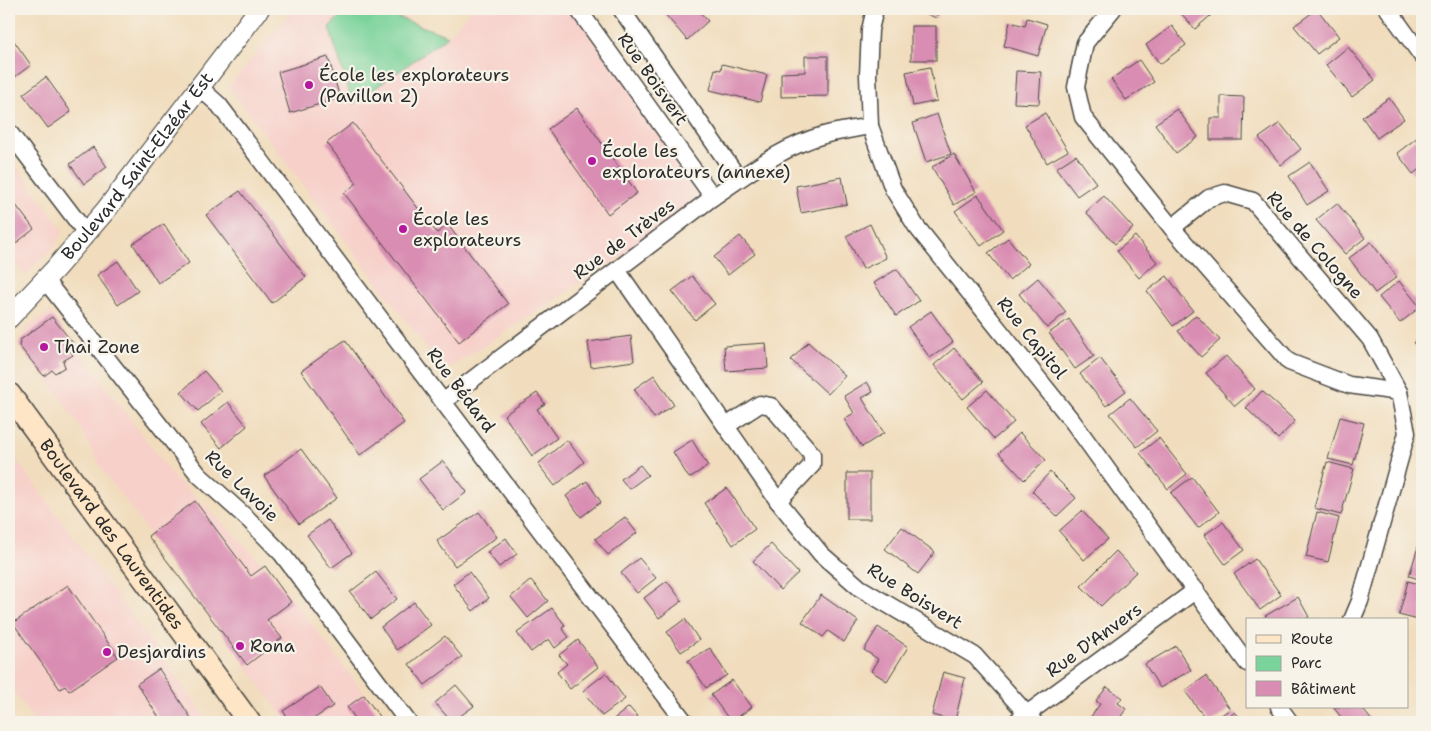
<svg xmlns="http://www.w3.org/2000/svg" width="1431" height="731" viewBox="0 0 1431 731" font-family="'Shantell Sans',sans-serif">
	<rect width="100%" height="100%" fill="#f7f3e8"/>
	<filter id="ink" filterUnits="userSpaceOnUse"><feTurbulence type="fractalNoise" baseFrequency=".02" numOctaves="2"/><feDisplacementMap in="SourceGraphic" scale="10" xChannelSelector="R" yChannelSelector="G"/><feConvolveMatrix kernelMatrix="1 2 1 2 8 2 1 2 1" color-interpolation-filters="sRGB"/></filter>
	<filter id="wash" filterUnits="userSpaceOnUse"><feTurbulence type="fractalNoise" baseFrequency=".0096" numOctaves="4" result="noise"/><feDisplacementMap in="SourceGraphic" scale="20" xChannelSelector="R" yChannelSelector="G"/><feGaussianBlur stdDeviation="1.12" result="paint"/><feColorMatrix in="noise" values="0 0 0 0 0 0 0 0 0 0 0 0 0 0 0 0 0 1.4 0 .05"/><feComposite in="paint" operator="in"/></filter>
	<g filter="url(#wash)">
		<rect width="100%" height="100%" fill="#f1ddbd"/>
		<g fill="#f7d0ca">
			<polygon points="293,9 383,9 448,36 472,9 578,9 713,197 451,367 441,367 229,87"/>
			<polygon points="9,156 63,230 54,247 25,275 9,254"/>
			<polygon points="50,312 175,479 204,504 278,580 386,722 287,722 104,472 78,424 20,340 26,328"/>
			<polygon points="9,450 210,722 35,722 9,686"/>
		</g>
		<polygon fill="#79d39a" stroke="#527f62" points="348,9 375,9 448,36 353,104 329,27"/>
		<g id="blocks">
			<g fill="#d98db2">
				<polygon points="670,9 697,9 708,21 687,40 664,13"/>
				<polygon points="916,9 940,9 936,18"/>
				<polygon points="1184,9 1218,9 1195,29 1180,12"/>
				<polygon points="1317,9 1339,37 1317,54 1294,26"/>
				<polygon points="1027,18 1047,24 1038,56 1004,46 1010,22 1025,26"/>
				<rect x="911" y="26" width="25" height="34"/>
				<polygon points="1172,26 1186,45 1160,64 1146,45"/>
				<polygon points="9,34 31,65 12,79 9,74"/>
				<polygon points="1348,47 1375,80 1352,97 1326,65"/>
				<polygon points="805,56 828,56 828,96 781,97 781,73 805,72"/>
				<polygon points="328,57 340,98 290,113 278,72"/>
				<polygon points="1139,60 1154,82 1126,100 1111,79"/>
				<polygon points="722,64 767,75 760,102 710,90 715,69 721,70"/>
				<polygon points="930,67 937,101 913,106 906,72"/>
				<polygon points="1016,71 1041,72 1039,104 1014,103"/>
				<polygon points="46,77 71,112 48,128 23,94"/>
				<polygon points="1221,96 1244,97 1243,140 1210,140 1210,118 1221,118"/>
				<polygon points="1389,98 1404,119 1377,138 1362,117"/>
				<polygon points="577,108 637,193 608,214 548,129"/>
				<polygon points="1177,109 1198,137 1176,153 1155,124"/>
				<polygon points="1045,113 1068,151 1047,163 1025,125"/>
				<polygon points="937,114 951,154 926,162 913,123"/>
				<polygon points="353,123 437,233 448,225 508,304 459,342 344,193 357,183 327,143"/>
				<polygon points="1280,123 1301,149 1281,165 1259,138"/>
				<polygon points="1418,137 1422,143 1422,167 1413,174 1397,153"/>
				<polygon points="93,147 107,167 84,184 70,164"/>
				<polygon points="954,154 976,192 954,205 932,167"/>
				<polygon points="1076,155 1096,183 1077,196 1056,168"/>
				<polygon points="1310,162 1329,191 1307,205 1289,176"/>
				<polygon points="842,177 847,204 801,213 796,186"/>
				<polygon points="240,191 306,277 272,303 206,215"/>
				<polygon points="978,195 1003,230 981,246 955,211"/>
				<polygon points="9,196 34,229 15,244 9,236"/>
				<polygon points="1104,196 1133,228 1115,244 1086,212"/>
				<polygon points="1337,203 1365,238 1345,254 1316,220"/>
				<polygon points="164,224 189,263 158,283 133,244"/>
				<polygon points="870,224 886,258 863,269 846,236"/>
				<polygon points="740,236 755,254 728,275 714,257"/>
				<polygon points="1135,236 1157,262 1139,278 1117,251"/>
				<polygon points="1008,238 1029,264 1009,280 988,253"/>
				<polygon points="1371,242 1397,277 1375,293 1349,258"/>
				<polygon points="118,261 138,291 118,305 97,275"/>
				<polygon points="897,269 919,301 896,316 874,283"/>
				<polygon points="692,276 715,304 695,320 672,291"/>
				<polygon points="1167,276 1193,311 1173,326 1147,291"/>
				<polygon points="1038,278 1066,312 1047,328 1019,294"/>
				<polygon points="1399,281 1420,307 1400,323 1379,297"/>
				<polygon points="931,311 953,342 930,358 908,327"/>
				<polygon points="1196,315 1220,340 1201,357 1178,331"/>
				<polygon points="52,317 73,343 68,347 73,355 63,361 65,367 55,373 52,370 44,376 19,346 20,340"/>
				<polygon points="1069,319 1094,356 1075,369 1049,333"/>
				<polygon points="631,336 634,361 591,367 588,342"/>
				<polygon points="1422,338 1422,357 1414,343"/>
				<polygon points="345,340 404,423 360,455 301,371"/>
				<polygon points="808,342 845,376 828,394 791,360"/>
				<polygon points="766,343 768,368 726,371 724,346"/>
				<polygon points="954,348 983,382 963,399 934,365"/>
				<polygon points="1226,356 1255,389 1235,406 1206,373"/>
				<polygon points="1100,358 1126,391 1106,406 1080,374"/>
				<polygon points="204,371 221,391 198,411 181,392"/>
				<polygon points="654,375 674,405 654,418 634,389"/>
				<polygon points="867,382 873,392 862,398 884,433 862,447 844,419 854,413 844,396"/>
				<polygon points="987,390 1014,422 994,439 967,407"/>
				<polygon points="1262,391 1295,421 1278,439 1246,408"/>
				<polygon points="537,393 545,404 537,409 557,438 532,456 504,415"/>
				<polygon points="1130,398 1157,431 1137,447 1110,414"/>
				<polygon points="228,402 247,426 221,448 201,424"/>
				<polygon points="1340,417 1364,423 1353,465 1328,459"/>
				<polygon points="1020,433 1046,460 1024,480 999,453"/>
				<polygon points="1159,438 1187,474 1168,489 1140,453"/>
				<polygon points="567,440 584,462 555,486 538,464"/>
				<polygon points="692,440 708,466 689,478 673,452"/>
				<polygon points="301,449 337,498 299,524 264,476"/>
				<polygon points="443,461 467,492 443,510 419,479"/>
				<polygon points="1327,462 1354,469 1341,515 1314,508"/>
				<polygon points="640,465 648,475 629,489 621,479"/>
				<polygon points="1050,472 1076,498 1057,516 1032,491"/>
				<rect x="847" y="473" width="23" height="46"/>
				<polygon points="1192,477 1219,512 1198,528 1171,493"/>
				<polygon points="587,481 601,502 581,517 566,496"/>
				<polygon points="727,488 755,529 733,545 704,503"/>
				<polygon points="195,501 251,576 265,566 291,602 267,620 282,638 247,665 148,536"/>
				<polygon points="1082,511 1108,539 1084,560 1059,531"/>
				<polygon points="479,512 497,537 455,566 437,541"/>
				<polygon points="1317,512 1339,518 1328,562 1306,557"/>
				<polygon points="625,517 637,533 608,555 595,539"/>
				<polygon points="328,520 352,553 331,568 307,535"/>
				<polygon points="1223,522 1244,550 1225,564 1204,535"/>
				<polygon points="902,527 935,552 918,574 885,549"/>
				<polygon points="1422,534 1422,580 1409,576"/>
				<polygon points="506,538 517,554 499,567 487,552"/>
				<polygon points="771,544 798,573 780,590 753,561"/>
				<polygon points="1116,551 1136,572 1101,606 1081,586"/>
				<polygon points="639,558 656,578 637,593 621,573"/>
				<polygon points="1255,559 1281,595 1260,610 1234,574"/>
				<polygon points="376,572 397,599 371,619 350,592"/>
				<polygon points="469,572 489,598 473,611 453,584"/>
				<polygon points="531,580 548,601 528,618 511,597"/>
				<polygon points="667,581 682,601 659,618 644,598"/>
				<polygon points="1408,581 1422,585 1422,621 1399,615"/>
				<polygon points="68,585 118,657 69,691 65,686 60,689 13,623"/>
				<polygon points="821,595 858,621 844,642 828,631 823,637 802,622"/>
				<polygon points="1298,597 1309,617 1303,620 1268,620 1265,616"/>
				<polygon points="414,602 431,625 397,650 381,627"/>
				<polygon points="552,608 565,625 562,628 569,637 555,648 549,639 531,652 517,633"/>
				<polygon points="685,619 699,640 681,652 667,632"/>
				<polygon points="878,627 908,647 887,681 871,671 878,659 864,650"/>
				<polygon points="445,636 462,657 425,685 409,664"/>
				<polygon points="578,640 598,667 570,689 557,672 567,664 559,655"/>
				<polygon points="1176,646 1191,670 1160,688 1145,664"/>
				<polygon points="710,648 727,675 706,688 688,661"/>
				<polygon points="159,669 191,718 194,722 162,722 137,684"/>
				<polygon points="943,672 965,678 955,721 932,715"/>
				<polygon points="606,673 625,699 602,716 583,691"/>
				<polygon points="1206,676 1230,709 1212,722 1208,722 1185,691"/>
				<polygon points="732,680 752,707 731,722 711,695"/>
				<polygon points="456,685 474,706 452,722 435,703"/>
				<polygon points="320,687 333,706 309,722 291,722 283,711"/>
				<polygon points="1107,687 1122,698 1118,703 1126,709 1117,722 1087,722 1100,704 1096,701"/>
				<polygon points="364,695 383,722 358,722 347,707"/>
				<polygon points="629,707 642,722 610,722"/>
				<polygon points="1333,707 1361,707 1373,722 1345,722"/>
				<polygon points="1235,712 1243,722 1222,722"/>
			</g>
		</g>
	</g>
	<g filter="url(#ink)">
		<use href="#blocks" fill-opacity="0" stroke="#494641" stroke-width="1"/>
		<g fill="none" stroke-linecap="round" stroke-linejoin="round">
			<g stroke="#494641" stroke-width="19">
				<g id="minor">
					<polyline points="578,9 713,197"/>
					<polyline points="621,9 739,179"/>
					<polyline points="875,9 870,30 868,75 870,126 893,189 916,226 1073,422 1247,663"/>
					<polyline points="1113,9 1085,43 1076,87 1083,117 1172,228 1209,198 1225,193 1253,201 1370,339 1399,392 1407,433 1360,601 1352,620"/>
					<polyline points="1388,9 1422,56"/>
					<polyline points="199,87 219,105 685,722"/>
					<polyline points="9,132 86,233"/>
					<polyline points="1172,228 1289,362 1349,385 1399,392"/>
					<polyline points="617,270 778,501 821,554 860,588 975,656 1034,722"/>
					<polyline points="45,280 199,475 249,520 282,554 408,722"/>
					<path d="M444,401L713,197C747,174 783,146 824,135C839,131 855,129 870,126"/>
					<polyline points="726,426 760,404 771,406 812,454 812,465 778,501"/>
					<polyline points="1279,707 1290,722"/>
					<polyline points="1016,722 1196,590"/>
				</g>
			</g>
			<g stroke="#494641" stroke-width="22">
				<g id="tertiary">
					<path id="s1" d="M9,318L55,269L106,210L259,9"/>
				</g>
			</g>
			<g stroke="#494641" stroke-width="25">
				<g id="secondary">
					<path id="s2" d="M9,394L249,722"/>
				</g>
			</g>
			<use href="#minor" stroke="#fff" stroke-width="16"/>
			<use href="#tertiary" stroke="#fff" stroke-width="20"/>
			<use href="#secondary" stroke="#fde5c5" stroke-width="22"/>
		</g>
	</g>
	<g fill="#b5179e" stroke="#f7f3e8" stroke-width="2">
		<circle cx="309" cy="85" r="5"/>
		<circle cx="592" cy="161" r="5"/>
		<circle cx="403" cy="229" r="5"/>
		<circle cx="44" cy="347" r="5"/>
		<circle cx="240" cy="646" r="5"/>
		<circle cx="107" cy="652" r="5"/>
	</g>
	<g text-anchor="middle" stroke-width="4.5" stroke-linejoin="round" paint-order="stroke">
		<g font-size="18" fill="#2b2b2b" stroke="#f7f3e8" text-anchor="start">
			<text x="319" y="81">École les explorateurs<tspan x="319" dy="21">(Pavillon 2)</tspan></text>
			<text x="602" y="157">École les<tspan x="602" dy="21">explorateurs (annexe)</tspan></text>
			<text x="413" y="225">École les<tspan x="413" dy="21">explorateurs</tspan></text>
			<text x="54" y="353">Thai Zone</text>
			<text x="250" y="652">Rona</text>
			<text x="117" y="658">Desjardins</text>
		</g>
		<g font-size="18" fill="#2b2b2b" stroke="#f7f3e8">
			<text transform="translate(653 79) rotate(55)" y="6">Rue Boisvert</text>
			<text dy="6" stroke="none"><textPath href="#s1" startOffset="199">Boulevard Saint-Elzéar Est</textPath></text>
			<text transform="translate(624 239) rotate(-37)" y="6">Rue de Trèves</text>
			<text transform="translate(1315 245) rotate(49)" y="6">Rue de Cologne</text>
			<text transform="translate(1032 338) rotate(51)" y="6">Rue Capitol</text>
			<text transform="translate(461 390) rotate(53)" y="6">Rue Bédard</text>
			<text transform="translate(242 486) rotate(44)" y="6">Rue Lavoie</text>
			<text dy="6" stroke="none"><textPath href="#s2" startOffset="174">Boulevard des Laurentides</textPath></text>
			<text transform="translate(915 596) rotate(32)" y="6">Rue Boisvert</text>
			<text transform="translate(1094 640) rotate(-36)" y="6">Rue D'Anvers</text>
		</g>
	</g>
	<rect width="1431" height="731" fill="none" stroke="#f7f3e8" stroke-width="30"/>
	<rect x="1246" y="618" width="162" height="90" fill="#f7f3e8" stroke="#a5a39c"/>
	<rect x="1256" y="635" width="25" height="8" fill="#fde5c5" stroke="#a5a39c"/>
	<text x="1291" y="644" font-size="15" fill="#2b2b2b">Route</text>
	<rect x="1256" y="656" width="25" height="15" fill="#79d39a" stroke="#a5a39c"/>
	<text x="1291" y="668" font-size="15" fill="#2b2b2b">Parc</text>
	<rect x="1256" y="681" width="25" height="15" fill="#d98db2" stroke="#a5a39c"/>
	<text x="1291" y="694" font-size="15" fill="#2b2b2b">Bâtiment</text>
</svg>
